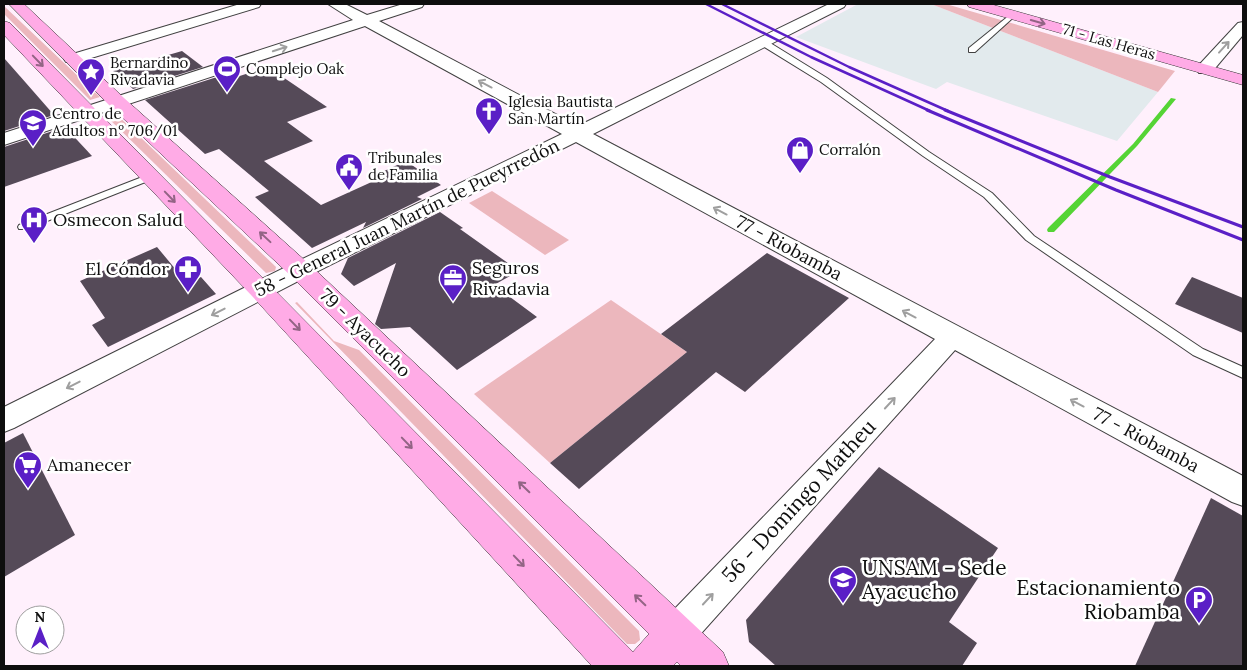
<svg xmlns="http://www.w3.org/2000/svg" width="1247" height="670" viewBox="0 0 1247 670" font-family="Lora,serif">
	<rect width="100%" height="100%" fill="#fff0fc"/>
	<polygon fill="#e2eaed" points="858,4 931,4 1158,92 1117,141 947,82 936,89 796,37"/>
	<g fill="#ecb7bd">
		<polygon points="931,4 946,4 1175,71 1158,92"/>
		<polygon points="4,6 100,97 90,100 4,14"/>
		<polygon points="108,110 112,110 276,267 275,271 266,273 103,113"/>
		<polygon points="492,191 569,240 545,255 469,203"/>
		<polygon points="611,300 687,352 550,463 474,394"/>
		<polygon points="297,302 334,341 359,350 639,631 640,640 635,644 627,644 295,303"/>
	</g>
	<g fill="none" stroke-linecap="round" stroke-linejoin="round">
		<polygon fill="#55d435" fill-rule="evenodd" points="1171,98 1176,99 1137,146 1054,232 1048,232 1047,230 1048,228 1133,144"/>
	</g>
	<g fill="#554a58">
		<polygon points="182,51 203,67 133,89 113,71"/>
		<polygon points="4,58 26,83 54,115 4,131"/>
		<polygon points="268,67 327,107 287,122 313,141 264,161 321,205 387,175 382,172 406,161 441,185 417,197 422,199 363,228 366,222 312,248 255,197 269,191 219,149 205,154 145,100 217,77 224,81"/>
		<polygon points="65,127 92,156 4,187 4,147"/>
		<polygon points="440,212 463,228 460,229 519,271 494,285 537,317 457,370 410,327 381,329 375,324 396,263 354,286 341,274 348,258"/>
		<polygon points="157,247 187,283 201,277 216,294 108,347 92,325 105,318 80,281"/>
		<polygon points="767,253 849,298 745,392 716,372 579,489 550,463 687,352 661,334"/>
		<polygon points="1192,277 1243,298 1243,333 1175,304"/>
		<polygon points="23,433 75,535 4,577 4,443"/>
		<polygon points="879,467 998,548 949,622 977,643 962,666 776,666 749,642 746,620"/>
		<polygon points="1211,498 1243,516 1243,666 1135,666"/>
	</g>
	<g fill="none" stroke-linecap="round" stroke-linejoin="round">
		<g stroke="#414141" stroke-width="2">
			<g id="lane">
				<polygon points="1011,14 1016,15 975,52 969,52 969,48"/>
				<polygon points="761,41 767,41 827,78 929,152 992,193 1034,236 1203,349 1243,367 1243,378 1193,355 1026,240 984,197 923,156 821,82 761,45"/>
				<polygon points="150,174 153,175 153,179 27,229 19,229 18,227 19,225"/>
			</g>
		</g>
		<g stroke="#414141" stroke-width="2">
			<g id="street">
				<polygon points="240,4 261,4 259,7 78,62 66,62 64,59 66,56"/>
				<polygon points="328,4 345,4 367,15 403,4 424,4 422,7 379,21 578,126 829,4 846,4 844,7 593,134 1243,476 1243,506 1232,502 955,350 688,648 675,654 662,648 656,635 662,622 935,339 576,142 308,276 14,428 4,432 4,407 292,264 562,134 365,26 4,145 4,133 353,20"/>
				<polygon points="1243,22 1243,35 1211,73 1199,73 1197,69 1199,65 1238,23"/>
			</g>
		</g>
		<g stroke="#303030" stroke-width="1">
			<g id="secondary">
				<polygon points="9,4 24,4 124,98 309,264 723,652 729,666 681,666 677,662 673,666 592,666 252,296 4,35 4,21 10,23 633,652 649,634 291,276 110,106"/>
				<polygon points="967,4 990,4 1243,75 1243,85 969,7"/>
			</g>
		</g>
		<use href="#lane" fill="#fff" fill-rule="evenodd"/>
		<use href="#street" fill="#fff" fill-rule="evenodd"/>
		<use href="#secondary" fill="#ffabe6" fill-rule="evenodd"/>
		<g stroke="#5a1fc6" stroke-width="2.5">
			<polyline points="706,4 811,57 930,111"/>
			<polyline points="722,4 849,67 948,111"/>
		</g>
		<g stroke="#5a1fc6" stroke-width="3">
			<polyline points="927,110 1116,190 1243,240"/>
			<polyline points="945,110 1110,177 1243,227"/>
		</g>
	</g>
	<defs><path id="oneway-shaft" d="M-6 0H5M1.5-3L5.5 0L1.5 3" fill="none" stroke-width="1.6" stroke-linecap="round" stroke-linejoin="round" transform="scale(1.25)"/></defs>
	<g stroke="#936485">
		<use href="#oneway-shaft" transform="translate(1038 22) rotate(16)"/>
		<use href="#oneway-shaft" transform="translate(38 61) rotate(46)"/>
		<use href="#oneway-shaft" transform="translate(170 197) rotate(46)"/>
		<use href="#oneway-shaft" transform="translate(265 237) rotate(-137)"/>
		<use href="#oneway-shaft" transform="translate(295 325) rotate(46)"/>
		<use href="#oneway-shaft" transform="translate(407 443) rotate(46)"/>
		<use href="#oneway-shaft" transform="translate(524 487) rotate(-136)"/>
		<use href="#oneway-shaft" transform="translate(519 561) rotate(46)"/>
		<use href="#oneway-shaft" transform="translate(640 600) rotate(-136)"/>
	</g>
	<g stroke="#9f9f9f">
		<use href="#oneway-shaft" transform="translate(1224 47) rotate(-48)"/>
		<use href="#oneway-shaft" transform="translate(280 49) rotate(-18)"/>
		<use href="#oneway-shaft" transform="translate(485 84) rotate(-152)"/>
		<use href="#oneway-shaft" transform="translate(720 211) rotate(-152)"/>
		<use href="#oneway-shaft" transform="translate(218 312) rotate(153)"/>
		<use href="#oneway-shaft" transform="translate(909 314) rotate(-152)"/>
		<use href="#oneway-shaft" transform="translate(73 385) rotate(153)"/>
		<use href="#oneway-shaft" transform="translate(890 403) rotate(-47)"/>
		<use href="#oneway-shaft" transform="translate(1077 403) rotate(-152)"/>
		<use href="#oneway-shaft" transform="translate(708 599) rotate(-47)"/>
	</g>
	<defs>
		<g id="stadium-pin" transform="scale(1.4375)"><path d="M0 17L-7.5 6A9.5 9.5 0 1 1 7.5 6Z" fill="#5a1fc6" stroke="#fff"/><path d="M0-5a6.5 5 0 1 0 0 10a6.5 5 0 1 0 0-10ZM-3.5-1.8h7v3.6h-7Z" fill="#fff"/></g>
		<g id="sight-pin" transform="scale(1.4375)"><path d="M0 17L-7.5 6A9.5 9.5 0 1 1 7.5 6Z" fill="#5a1fc6" stroke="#fff"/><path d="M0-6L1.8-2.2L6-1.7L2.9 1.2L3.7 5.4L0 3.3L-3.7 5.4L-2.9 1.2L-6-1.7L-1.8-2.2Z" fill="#fff"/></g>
		<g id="church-pin" transform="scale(1.4375)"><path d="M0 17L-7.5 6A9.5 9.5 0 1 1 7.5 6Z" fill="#5a1fc6" stroke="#fff"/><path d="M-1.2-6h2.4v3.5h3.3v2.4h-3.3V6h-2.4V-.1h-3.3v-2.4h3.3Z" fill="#fff"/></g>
		<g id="school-pin" transform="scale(1.4375)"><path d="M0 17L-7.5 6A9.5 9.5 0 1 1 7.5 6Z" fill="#5a1fc6" stroke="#fff"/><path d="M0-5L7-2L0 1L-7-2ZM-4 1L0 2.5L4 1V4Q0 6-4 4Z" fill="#fff"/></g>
		<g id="shop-pin" transform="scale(1.4375)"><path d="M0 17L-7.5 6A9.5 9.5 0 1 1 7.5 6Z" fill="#5a1fc6" stroke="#fff"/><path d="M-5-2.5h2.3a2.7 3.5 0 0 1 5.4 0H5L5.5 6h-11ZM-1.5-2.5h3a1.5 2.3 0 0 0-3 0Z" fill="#fff"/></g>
		<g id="civic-pin" transform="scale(1.4375)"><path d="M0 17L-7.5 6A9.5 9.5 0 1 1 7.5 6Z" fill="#5a1fc6" stroke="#fff"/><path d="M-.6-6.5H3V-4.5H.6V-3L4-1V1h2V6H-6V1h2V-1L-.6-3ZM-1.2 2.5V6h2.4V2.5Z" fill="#fff"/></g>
		<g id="hospital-pin" transform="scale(1.4375)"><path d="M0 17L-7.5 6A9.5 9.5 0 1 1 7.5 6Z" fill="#5a1fc6" stroke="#fff"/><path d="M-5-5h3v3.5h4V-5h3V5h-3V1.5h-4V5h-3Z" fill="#fff"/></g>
		<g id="pharmacy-pin" transform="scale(1.4375)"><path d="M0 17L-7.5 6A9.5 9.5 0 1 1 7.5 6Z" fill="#5a1fc6" stroke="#fff"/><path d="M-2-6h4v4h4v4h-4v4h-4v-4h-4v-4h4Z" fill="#fff"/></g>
		<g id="office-pin" transform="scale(1.4375)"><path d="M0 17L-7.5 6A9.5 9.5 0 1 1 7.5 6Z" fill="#5a1fc6" stroke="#fff"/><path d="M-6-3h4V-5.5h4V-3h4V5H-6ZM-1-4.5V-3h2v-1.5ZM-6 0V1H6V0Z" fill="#fff"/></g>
		<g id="supermarket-pin" transform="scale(1.4375)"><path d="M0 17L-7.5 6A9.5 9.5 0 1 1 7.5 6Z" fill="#5a1fc6" stroke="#fff"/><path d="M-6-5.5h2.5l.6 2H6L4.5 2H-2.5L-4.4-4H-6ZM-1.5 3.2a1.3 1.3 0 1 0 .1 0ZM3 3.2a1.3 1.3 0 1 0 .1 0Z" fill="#fff"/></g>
		<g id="university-pin" transform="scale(1.4375)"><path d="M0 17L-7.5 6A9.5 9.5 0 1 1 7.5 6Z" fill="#5a1fc6" stroke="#fff"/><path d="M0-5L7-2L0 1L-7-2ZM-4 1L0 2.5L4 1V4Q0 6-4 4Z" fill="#fff"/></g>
		<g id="parking-pin" transform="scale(1.4375)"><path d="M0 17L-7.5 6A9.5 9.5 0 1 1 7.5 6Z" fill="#5a1fc6" stroke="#fff"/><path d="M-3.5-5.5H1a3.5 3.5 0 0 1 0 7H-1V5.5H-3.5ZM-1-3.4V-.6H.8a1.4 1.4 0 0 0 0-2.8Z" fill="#fff"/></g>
	</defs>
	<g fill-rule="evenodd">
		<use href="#stadium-pin" x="227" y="69"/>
		<use href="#sight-pin" x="91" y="72"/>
		<use href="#church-pin" x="489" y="111"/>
		<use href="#school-pin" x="33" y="123"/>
		<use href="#shop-pin" x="800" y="150"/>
		<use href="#civic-pin" x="349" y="167"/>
		<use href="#hospital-pin" x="34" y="220"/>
		<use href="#pharmacy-pin" x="188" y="269"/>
		<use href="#office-pin" x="453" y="278"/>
		<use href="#supermarket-pin" x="28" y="465"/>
		<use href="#university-pin" x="843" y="580"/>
		<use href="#parking-pin" x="1199" y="600"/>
	</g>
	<g text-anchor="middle" stroke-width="5" stroke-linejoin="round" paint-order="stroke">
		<g font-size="15" fill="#0e0e0e" stroke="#fff">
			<text transform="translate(1109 42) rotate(16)" y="5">71 - Las Heras</text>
		</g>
		<g font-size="15" fill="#0e0e0e" stroke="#fff" text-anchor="start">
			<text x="110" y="68">Bernardino<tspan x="110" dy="17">Rivadavia</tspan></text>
			<text x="246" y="74">Complejo Oak</text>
			<text x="508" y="107">Iglesia Bautista<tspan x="508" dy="17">San Martín</tspan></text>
			<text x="52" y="119">Centro de<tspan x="52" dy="17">Adultos nº 706/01</tspan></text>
			<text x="819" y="155">Corralón</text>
			<text x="368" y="163">Tribunales<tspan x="368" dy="17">de Familia</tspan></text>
		</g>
		<g font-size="18" fill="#0e0e0e" stroke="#fff">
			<text transform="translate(407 218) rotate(-26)" y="6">58 - General Juan Martín de Pueyrredón</text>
			<text transform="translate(789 248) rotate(28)" y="6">77 - Riobamba</text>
			<text transform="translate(365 333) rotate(44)" y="6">79 - Ayacucho</text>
			<text transform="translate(1146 440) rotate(28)" y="6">77 - Riobamba</text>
		</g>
		<g font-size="18" fill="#0e0e0e" stroke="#fff" text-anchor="start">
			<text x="53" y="226">Osmecon Salud</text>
			<text x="472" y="274">Seguros<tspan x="472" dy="21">Rivadavia</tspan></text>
			<text x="169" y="275" text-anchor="end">El Cóndor</text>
			<text x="47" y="471">Amanecer</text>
		</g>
		<g font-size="21" fill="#0e0e0e" stroke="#fff">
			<text transform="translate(799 501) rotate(-47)" y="7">56 - Domingo Matheu</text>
		</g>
		<g font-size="21" fill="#0e0e0e" stroke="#fff" text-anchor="start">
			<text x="862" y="575">UNSAM - Sede<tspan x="862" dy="24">Ayacucho</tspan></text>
			<text x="1180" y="595" text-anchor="end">Estacionamiento<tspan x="1180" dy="24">Riobamba</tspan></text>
		</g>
	</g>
	<rect width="1247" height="670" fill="none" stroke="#0e0e0e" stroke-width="10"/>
	<g transform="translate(40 630)"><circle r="24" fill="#ffffff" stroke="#9f9f9f"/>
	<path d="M0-4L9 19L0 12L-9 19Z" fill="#5a1fc6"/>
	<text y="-8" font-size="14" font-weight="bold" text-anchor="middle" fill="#0e0e0e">N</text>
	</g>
</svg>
